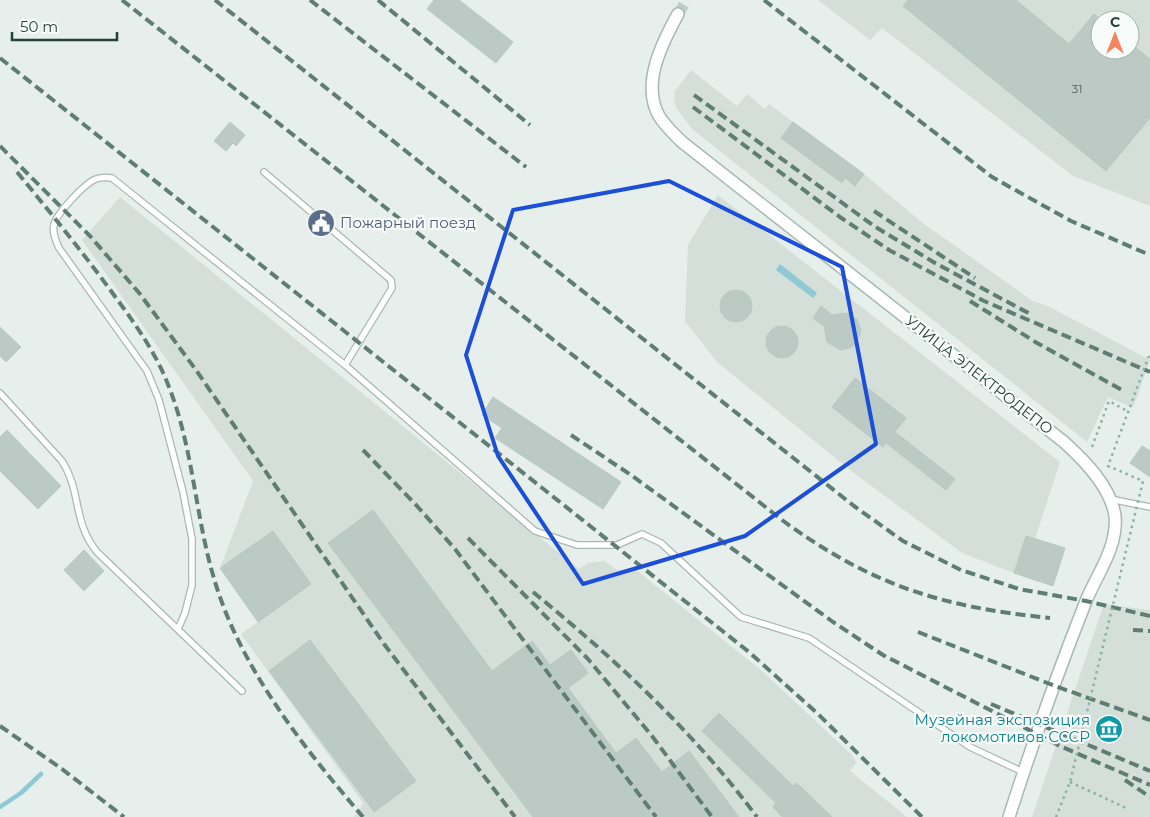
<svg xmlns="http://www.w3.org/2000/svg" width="1150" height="817" viewBox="0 0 1150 817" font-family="Montserrat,sans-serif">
	<rect width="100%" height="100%" fill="#e6efeb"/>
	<g fill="#d4dfda" fill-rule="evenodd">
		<path d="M818,0H1150V206L1073,176L882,28L870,40ZM1100,20H1130V50H1100Z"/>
		<polygon points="691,70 737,106 747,94 765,109 769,104 864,174 924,224 1033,301 1048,306 1150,360 1133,408 1108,397 1087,442 692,129 677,109 674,100 675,91"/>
		<polygon points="718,195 1060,462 1035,539 1026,536 1014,573 962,553 854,473 717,362 685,321 688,245"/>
		<polygon points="120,197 579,569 588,563 604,561 617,570 635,569 762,671 853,756 856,763 850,771 907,817 354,817 363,803 241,634 258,622 220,568 253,481 82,240"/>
		<polygon points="1104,604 1150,610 1150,817 1032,817"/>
	</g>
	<polygon fill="#8ec9d4" points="780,264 817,293 813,298 776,270"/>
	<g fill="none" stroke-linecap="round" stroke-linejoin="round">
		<polyline stroke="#8ec9d4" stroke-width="4.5" points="0,807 21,793 41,774"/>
	</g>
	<g fill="#bbcac4" stroke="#b8c9c2">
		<polygon points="434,0 459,0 513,42 496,63 427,9"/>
		<polygon points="908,0 1016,0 1069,44 1094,14 1100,19 1100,50 1130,50 1130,43 1150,59 1150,118 1106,171 903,6"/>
		<polygon points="230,122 245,135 236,146 233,143 226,151 214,141"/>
		<polygon points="793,122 864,174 855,186 845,178 842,183 781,138"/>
		<circle cx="736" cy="306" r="16"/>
		<polygon points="821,306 832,315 846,313 857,319 861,331 857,342 852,347 841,350 827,342 824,326 813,318"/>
		<circle cx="782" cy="342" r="16"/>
		<polygon points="0,327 21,347 6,362 0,356"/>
		<polygon points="855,378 906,418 895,432 955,479 946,490 886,443 883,447 832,407"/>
		<polygon points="493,397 621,482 603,509 495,438 502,428 482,415"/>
		<polygon points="7,430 61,486 38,509 0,471 0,437"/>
		<polygon points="1142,446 1150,451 1150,477 1130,463"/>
		<polygon points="373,510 492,671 532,641 550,665 571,650 588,673 568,688 616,753 636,738 662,772 689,751 739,817 533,817 328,543"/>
		<polygon points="273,531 311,584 258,622 220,568"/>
		<polygon points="1026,536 1065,548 1053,586 1014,573"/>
		<polygon points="84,550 104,571 84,591 64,570"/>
		<polygon points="310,640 416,781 374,812 269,671"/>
		<polygon points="719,713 793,786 797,783 832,817 782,817 773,807 776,803 702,731"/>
	</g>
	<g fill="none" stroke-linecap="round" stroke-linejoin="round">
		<polyline stroke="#bfccc8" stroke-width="11" stroke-dasharray="11 5.5" stroke-linecap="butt" points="678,14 687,0"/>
		<g stroke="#a8b8b2" stroke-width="8">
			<g id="service">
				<polyline points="264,172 391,280 392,288 345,365"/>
				<path d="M0,393L62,461C82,492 72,521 97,552L242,691"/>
				<polyline points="1110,499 1150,507"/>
				<path d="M178,629L185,613L192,585V539L183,492L159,400L147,371L59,248C56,241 52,233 54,225C56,214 85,183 96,179C101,177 106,177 112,178L345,365L535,531L577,545H617L642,534L661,543L741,617L809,638L970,747L1023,772"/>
			</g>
		</g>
		<g stroke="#a8b8b2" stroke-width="14">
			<path id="minor" d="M678,14C662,43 641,84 659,116C665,126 674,134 682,142L1064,442C1084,460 1111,487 1115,516C1118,547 1097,574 1086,601C1058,672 1032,745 1009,817"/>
		</g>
		<g stroke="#86b3a5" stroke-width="2.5" stroke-dasharray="2.5 4" stroke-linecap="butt">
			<polyline points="1092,447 1109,401 1129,412"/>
			<polyline points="1070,782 1126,808"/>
		</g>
		<use href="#service" stroke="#fff" stroke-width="5.5"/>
		<use href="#minor" stroke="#fff" stroke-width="11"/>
		<g stroke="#5f7d75" stroke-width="4" stroke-dasharray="10 5" stroke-linecap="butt">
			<path d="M122,0L782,520C871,585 941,607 1050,618"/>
			<polyline points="215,0 854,506 903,541 961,570 1019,589 1086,601 1150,616"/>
			<polyline points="310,0 526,167"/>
			<polyline points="378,0 530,125"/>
			<polyline points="764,0 992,177 1071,221 1150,255"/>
			<polyline points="0,58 749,652 817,713 922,817"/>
			<polyline points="694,95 874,226 935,263 1032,315"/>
			<polyline points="693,107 840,217 889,250 984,301 1150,372"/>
			<polyline points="0,146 90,236 140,294 196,370 384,644 515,817"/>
			<path d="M17,172C49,211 81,250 111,291C133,321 156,352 169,387C193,448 195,513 213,575C238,665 303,747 363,817"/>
			<polyline points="874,211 975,278"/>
			<polyline points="970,301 1037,343 1122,390"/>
			<polyline points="571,435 631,475 833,622 883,655 1060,746 1150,785"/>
			<polyline points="363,450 417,506 455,549 656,817"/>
			<polyline points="468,538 588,659 652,736 712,817"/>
			<path d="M533,592C616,660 693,731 757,817"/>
			<polyline points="1133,630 1150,631"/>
			<polyline points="918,632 1055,686 1150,720"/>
			<polyline points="991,704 1150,771"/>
			<polyline points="0,726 62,769 124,817"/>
			<polyline points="1125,780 1150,797"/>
		</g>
		<polyline stroke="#86b3a5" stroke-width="2.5" stroke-dasharray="2.5 4" stroke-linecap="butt" points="1056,817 1070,782 1143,481 1108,466 1150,353"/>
	</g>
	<path fill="none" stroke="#1d4ed8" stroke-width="4" stroke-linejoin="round" d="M669,181L842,267L876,444L745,536L583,584L498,456L466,355L513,210Z"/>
	<defs>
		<g id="civic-disc" transform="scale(1.4375)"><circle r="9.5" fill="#5c6f8a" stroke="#f7fbf9"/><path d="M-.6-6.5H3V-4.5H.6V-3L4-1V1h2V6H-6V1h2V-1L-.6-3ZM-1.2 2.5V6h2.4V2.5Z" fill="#fff"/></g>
		<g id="museum-disc" transform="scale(1.4375)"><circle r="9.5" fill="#0f9aa8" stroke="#f7fbf9"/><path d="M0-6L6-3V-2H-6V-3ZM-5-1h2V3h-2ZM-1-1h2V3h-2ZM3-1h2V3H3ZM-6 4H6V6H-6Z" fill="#fff"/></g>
	</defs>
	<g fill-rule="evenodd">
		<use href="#civic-disc" x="321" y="223"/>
		<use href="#museum-disc" x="1109" y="729"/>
	</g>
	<g text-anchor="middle" stroke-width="4.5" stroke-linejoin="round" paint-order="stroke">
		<g font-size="12" fill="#4a645c">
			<text x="1077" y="93">31</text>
		</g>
		<g font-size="15" fill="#4e5e75" stroke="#f7fbf9" text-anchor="start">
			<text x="340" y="228">Пожарный поезд</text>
		</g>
		<g font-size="15" fill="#24423a" stroke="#f7fbf9">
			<text transform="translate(979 375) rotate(38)" y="5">УЛИЦА ЭЛЕКТРОДЕПО</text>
		</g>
		<g font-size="15" fill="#0d838f" stroke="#f7fbf9" text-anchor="end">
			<text x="1090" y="725">Музейная экспозиция<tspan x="1090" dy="17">локомотивов СССР</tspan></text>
		</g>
	</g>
	<g transform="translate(1115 35)"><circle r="24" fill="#f7fbf9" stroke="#a3b1ad"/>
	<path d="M0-4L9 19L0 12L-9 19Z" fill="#f4845f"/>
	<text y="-8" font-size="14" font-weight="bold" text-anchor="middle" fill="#24423a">С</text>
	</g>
	<path d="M12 32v8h105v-8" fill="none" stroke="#24423a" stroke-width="2.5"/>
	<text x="20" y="32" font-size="15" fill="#24423a" stroke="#f7fbf9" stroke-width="4" paint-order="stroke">50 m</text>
</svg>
